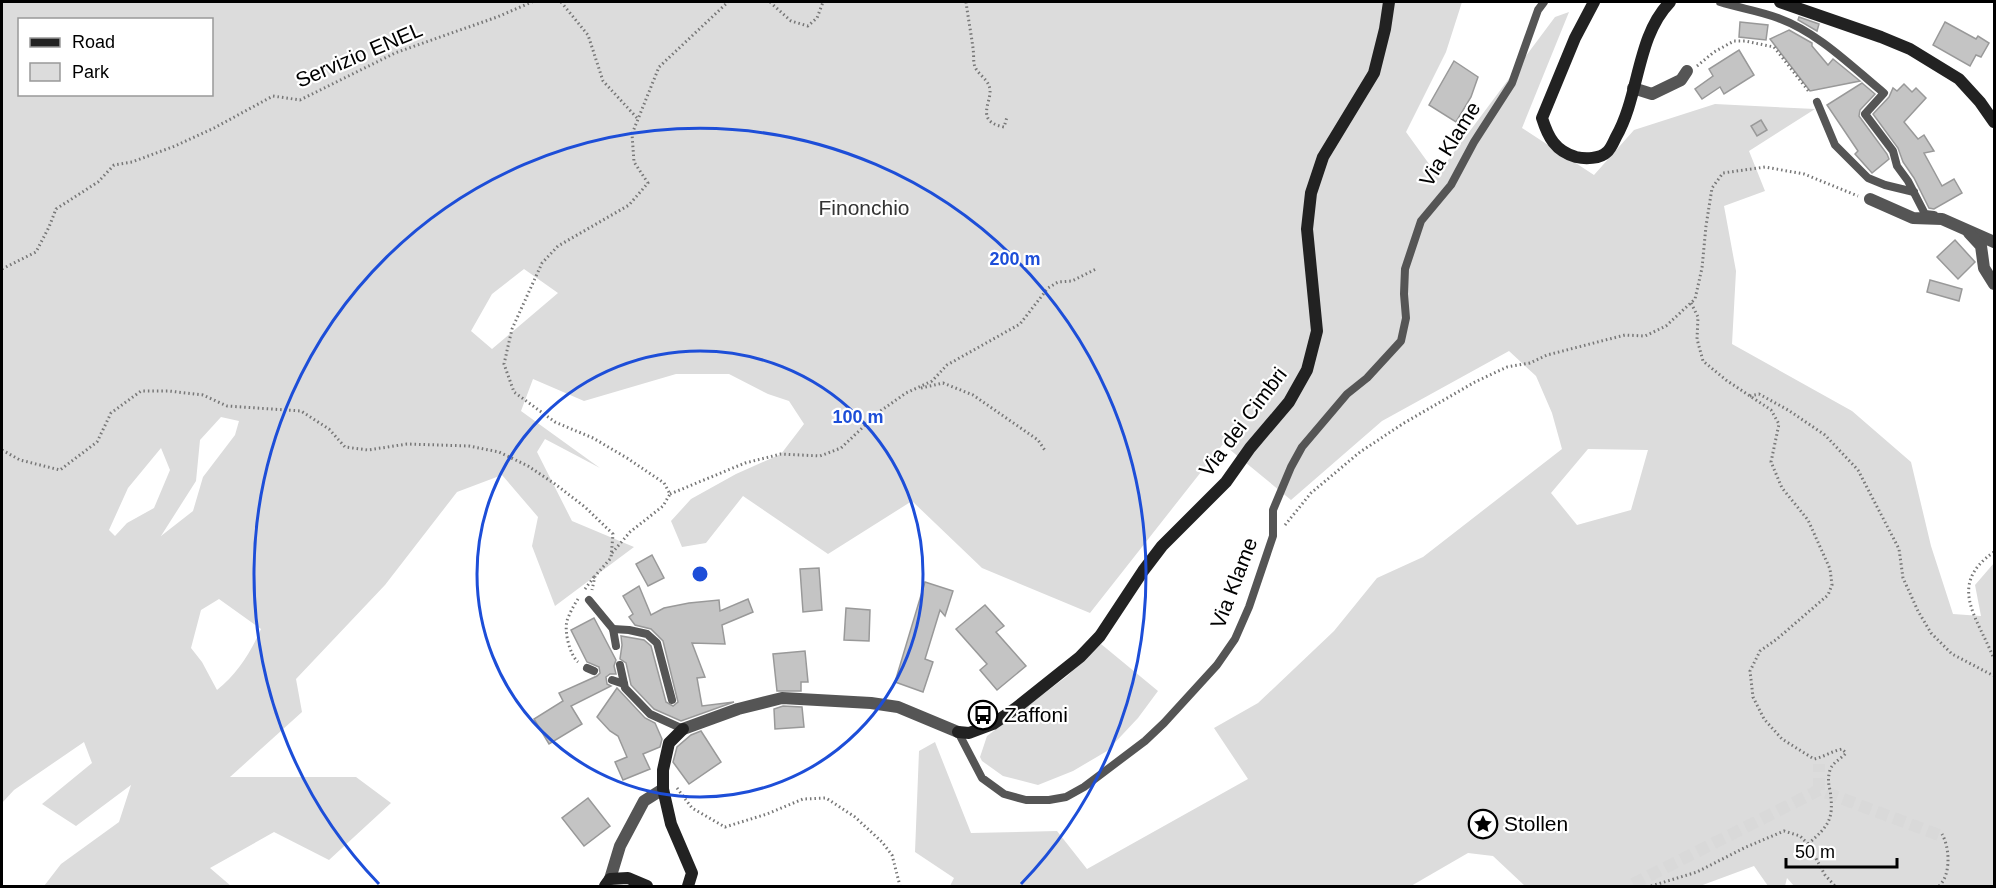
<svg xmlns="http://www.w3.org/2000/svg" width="1996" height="888" viewBox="0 0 1996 888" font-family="Helvetica,sans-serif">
	<rect width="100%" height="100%" fill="#fff"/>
	<g fill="#dcdcdc" fill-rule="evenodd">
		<path d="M2,2H1462L1446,52L1406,132L1437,175L1555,17L1569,12L1522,128L1594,175L1634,130L1715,104L1815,109L1749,151L1765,191L1724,206L1736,271L1732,344L1852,411L1911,462L1931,546L1953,614L1981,616L1975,585L1994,563V886H1794L1787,878L1785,886H1768L1754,866L1700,886H1525L1493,856L1468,853L1411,886H950L954,878L915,852L919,751L935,742L971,833L1057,831L1087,869L1248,779L1214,728L1258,703L1334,631L1377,578L1423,557L1562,449L1552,413L1536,376L1509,351L1382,421L1291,500L1223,444L1090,613L982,568L912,501L828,554L743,496L706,543L682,547L671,521L691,499L736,474L781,454L804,424L789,401L768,394L729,374H676L584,401L533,379L521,411L600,468L545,439L537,452L572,521L634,547L555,606L532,546L538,517L502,475L457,492L385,585L296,679L302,712L230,777H356L391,803L329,860L274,832L210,868L231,886H44L61,864L119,822L131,785L76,826L42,804L92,763L84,742L14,790L2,803ZM20,20H212V94H20ZM524,269L558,293L492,349L471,331L492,294ZM221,417L239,421L235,435L203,477L193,511L161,536L196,481L200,440ZM161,448L170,470L154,508L127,523L115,536L109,530L128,488ZM1588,449L1648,450L1631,510L1577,525L1551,493ZM219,599L261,629C251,652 237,674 217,690L202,662L191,648L201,610Z"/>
		<polygon points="1101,644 1158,691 1138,718 1107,751 1073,771 1038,785 1003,776 982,761 980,757 987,736 1066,677"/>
	</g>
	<g fill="#c4c4c4" stroke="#999" stroke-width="1.5">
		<polygon points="1799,17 1819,24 1817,31 1798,20"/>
		<polygon points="1740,22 1768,25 1766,40 1739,37"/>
		<polygon points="1945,22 1976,39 1978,36 1989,43 1981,57 1976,55 1970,66 1933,45"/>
		<polygon points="1789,30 1812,43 1812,46 1828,65 1833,59 1860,81 1810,91 1770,39"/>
		<polygon points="1739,50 1754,75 1724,94 1720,87 1702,99 1695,89 1713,76 1709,69"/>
		<polygon points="1454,61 1478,77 1471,97 1456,122 1429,105"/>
		<polygon points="1862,83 1875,94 1860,110 1859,116 1887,154 1889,159 1872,173 1855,154 1858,151 1827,105"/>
		<polygon points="1904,84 1912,92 1916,88 1926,98 1904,122 1918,139 1924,135 1934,151 1924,153 1942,186 1954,179 1962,193 1934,209 1929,208 1914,178 1903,162 1898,148 1873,114 1889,97 1893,88 1897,91"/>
		<polygon points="1761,120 1767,130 1757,136 1751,126"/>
		<polygon points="1955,240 1975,262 1958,279 1937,257"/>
		<polygon points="1930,280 1962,289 1959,301 1927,292"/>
		<polygon points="652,555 664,578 648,586 636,564"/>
		<polygon points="819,568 822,610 803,612 800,569"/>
		<polygon points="925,582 953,591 945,616 940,610 925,659 933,662 923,692 895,682"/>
		<polygon points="639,586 651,615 664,608 689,603 719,600 720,611 748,599 753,612 722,625 725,644 692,643 705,677 697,678 702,706 734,702 681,721 654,709 631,685 626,663 620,659 622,645 621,636 644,640 651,646 666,702 673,706 678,702 663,641 651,629 635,625 629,617 633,614 623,596"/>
		<polygon points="985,605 1004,626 996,632 1026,666 997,690 980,670 987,664 956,629"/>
		<polygon points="846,608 870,610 869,641 844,640"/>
		<polygon points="594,618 616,660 614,666 616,674 610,674 606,677 607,684 611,686 571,706 582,724 549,744 534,719 563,701 559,693 597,676 600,673 599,667 587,662 571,630"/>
		<polygon points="805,651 808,682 801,682 801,691 777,691 773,654"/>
		<polygon points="617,688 645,718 655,723 662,739 660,747 643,754 650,769 623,780 615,762 627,757 618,736 610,731 597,717"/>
		<polygon points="783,706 802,707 804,727 775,729 774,709"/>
		<polygon points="701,731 721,762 689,784 673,762 677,747 691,735"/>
		<polygon points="588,798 610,826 584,846 562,818"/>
	</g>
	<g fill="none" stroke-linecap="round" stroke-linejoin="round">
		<g stroke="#d9d9d9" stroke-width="12" stroke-dasharray="12 6" stroke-linecap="butt">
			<polyline points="1819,790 1819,764"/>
			<polyline points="1633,884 1819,790 1939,835"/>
		</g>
		<g stroke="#777" stroke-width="3" stroke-dasharray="1.5 3" stroke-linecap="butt">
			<polyline points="561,2 588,35 603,81 638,119"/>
			<polyline points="770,2 791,21 808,26 817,18 823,2"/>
			<path d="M966,2C968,17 971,33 973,48C974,54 973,62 975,67C978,74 987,79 989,86C995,99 972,121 1004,127L1007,117"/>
			<polyline points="1697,66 1714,52 1734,41 1745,41 1774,47 1810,93"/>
			<polyline points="2,269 36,252 49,227 56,209 98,182 114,165 132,162 175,146 214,128 273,96 300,100 395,53 497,17 532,2"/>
			<path d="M1691,303L1698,317L1697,339L1703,361L1726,380L1771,410L1779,424L1771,462L1782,488L1808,520L1830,569L1832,585L1828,595L1777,639L1760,651L1750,671L1753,697L1764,719L1782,739L1814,759C1824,757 1832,751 1842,749L1846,753C1841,759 1833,762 1830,770C1828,777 1828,783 1830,790C1834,818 1830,825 1808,844"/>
			<polyline points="921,388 943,383 973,395 1038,440 1046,452"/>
			<polyline points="1750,396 1759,394 1788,410 1825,435 1858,470 1899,549 1903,578 1918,611 1931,633 1952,654 1994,676"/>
			<polyline points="2,450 20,460 60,470 97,442 111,413 141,391 169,391 203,395 227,406 301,411 329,429 345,447 368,450 407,444 469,446 499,452 528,466 555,484 585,507 613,534 611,558 595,576 592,590"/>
			<polyline points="670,494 745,463 781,454 820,456 841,448 879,412 906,393 932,381 947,365 1020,324 1048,288 1058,282 1072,281 1096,269"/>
			<polyline points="1285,525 1311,493 1360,452 1404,423 1475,382 1507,367 1530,363 1547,355 1625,335 1645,336 1666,326 1695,299 1702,268 1706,226 1712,188 1723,173 1765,167 1804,174 1858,196"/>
			<path d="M1994,552C1946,585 1978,618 1994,659"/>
			<polyline points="612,553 630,532 663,506 670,494 664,483 627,458 593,438 555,422 514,392 504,364 512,329 542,263 558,246 629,205 648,183 634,162 632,134 659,67 728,2"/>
			<polyline points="585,589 594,577"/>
			<path d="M578,599C574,605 569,614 567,621C564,632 570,655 578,662"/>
			<polyline points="677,788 692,808 725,827 767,814 803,799 826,798 855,817 882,842 892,855 900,886"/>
			<polyline points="1651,886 1697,872 1746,847 1784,831 1800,836 1808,844 1825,875 1835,886"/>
			<path d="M1939,886C1951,875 1950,848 1942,834"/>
		</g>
		<g stroke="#555" stroke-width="8">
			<path d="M1720,2C1739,8 1760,11 1778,18C1819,33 1851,66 1884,93L1865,114L1893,151L1897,166L1908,181L1925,214L1934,215"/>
			<polyline points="1817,102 1835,145 1868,178 1885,185 1914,192"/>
			<polyline points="589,600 613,629 616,646"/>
			<polyline points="613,629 629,630 647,634 657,643 672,700"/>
			<polyline points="620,665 625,688 650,714 683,729"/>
			<polyline points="587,668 594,671"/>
			<polyline points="612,680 624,684"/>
			<polyline points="958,732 982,778 1004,794 1026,800 1049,800 1066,797 1084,787 1145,741 1164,723 1217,665 1235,639 1249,607 1273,536 1273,510 1291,467 1302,447 1347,394 1367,378 1401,341 1406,318 1404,294 1405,269 1421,221 1451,185 1474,142 1512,83 1538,10 1544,2"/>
		</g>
		<g stroke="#555" stroke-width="12">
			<polyline points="1633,88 1652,94 1681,80 1687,71"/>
			<polyline points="1870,199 1913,218 1942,219 1994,242"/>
			<polyline points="1969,233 1981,246 1984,268 1994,284"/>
			<polyline points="683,729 738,709 782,698 871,703 898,707 958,732"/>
			<polyline points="610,879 620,846 644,801 663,789"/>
		</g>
		<g stroke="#222" stroke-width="12">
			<path d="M1594,2L1575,38L1542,118C1548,137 1555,151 1576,157C1585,159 1600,159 1607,152C1611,149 1614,141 1616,137C1640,95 1636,37 1670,2"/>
			<polyline points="1780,2 1881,37 1910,49 1959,79 1980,102 1994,122"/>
			<polyline points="683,729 669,743 663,770 663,789 671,824 692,873 688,886"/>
			<polyline points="958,732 969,733 993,724 1016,708 1080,657 1100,636 1143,571 1162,546 1226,482 1250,448 1289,402 1307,370 1317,331 1307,229 1311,193 1323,157 1374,73 1385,29 1389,2"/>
			<polyline points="605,886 610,879 628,878 647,886"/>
		</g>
	</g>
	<g fill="none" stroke="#1d4ed8" stroke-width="3">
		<circle cx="700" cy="574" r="223"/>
		<path d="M379 884A446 446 0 1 1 1021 884"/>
	</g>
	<defs>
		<g id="bus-ring" transform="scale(1.5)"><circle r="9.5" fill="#fff" stroke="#000" stroke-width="1.5"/><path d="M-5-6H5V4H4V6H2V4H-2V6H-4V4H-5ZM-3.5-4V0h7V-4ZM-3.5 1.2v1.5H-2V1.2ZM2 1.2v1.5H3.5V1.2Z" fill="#000"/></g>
		<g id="sight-ring" transform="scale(1.5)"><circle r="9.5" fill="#fff" stroke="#000" stroke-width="1.5"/><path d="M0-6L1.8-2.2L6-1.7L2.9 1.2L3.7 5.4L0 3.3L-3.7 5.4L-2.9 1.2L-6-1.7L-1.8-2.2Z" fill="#000"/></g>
	</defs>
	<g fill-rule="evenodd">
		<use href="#bus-ring" x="983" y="715"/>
		<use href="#sight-ring" x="1483" y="824"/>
	</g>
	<g text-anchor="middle" stroke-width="4.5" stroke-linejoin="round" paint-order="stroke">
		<g font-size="21" fill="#000" stroke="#fff">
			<text transform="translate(359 55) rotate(-23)" y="7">Servizio ENEL</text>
			<text transform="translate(1450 144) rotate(-58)" y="7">Via Klame</text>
			<text transform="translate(1243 422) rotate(-53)" y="7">Via dei Cimbri</text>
			<text transform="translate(1234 583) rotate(-69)" y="7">Via Klame</text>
		</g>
		<g font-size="21" fill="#333" stroke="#fff">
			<text x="864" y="215">Finonchio</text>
		</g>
		<g font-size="21" fill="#000" stroke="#fff" text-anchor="start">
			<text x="1004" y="722">Zaffoni</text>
			<text x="1504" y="831">Stollen</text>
		</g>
	</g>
	<circle cx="700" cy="574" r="9" fill="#1d4ed8" stroke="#fff" stroke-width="3"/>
	<g font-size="18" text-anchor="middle" font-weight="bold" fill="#1d4ed8" stroke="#fff" stroke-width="4.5" stroke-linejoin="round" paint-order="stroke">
		<text x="1015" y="265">200 m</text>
		<text x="858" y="423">100 m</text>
	</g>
	<rect width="1996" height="888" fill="none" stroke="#000000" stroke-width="6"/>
	<rect x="18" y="18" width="195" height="78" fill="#ffffff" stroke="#999999" stroke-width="1.5"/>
	<rect x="30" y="38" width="30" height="9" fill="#222222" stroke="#999999" stroke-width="1.5"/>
	<text x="72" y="48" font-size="18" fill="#000000">Road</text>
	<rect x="30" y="63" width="30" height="18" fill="#dcdcdc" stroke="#999999" stroke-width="1.5"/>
	<text x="72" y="78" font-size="18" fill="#000000">Park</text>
	<path d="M1786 858v9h111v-9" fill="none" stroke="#000000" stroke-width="3"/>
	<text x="1795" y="858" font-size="18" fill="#000000" stroke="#ffffff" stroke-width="4.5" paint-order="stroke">50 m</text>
</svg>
